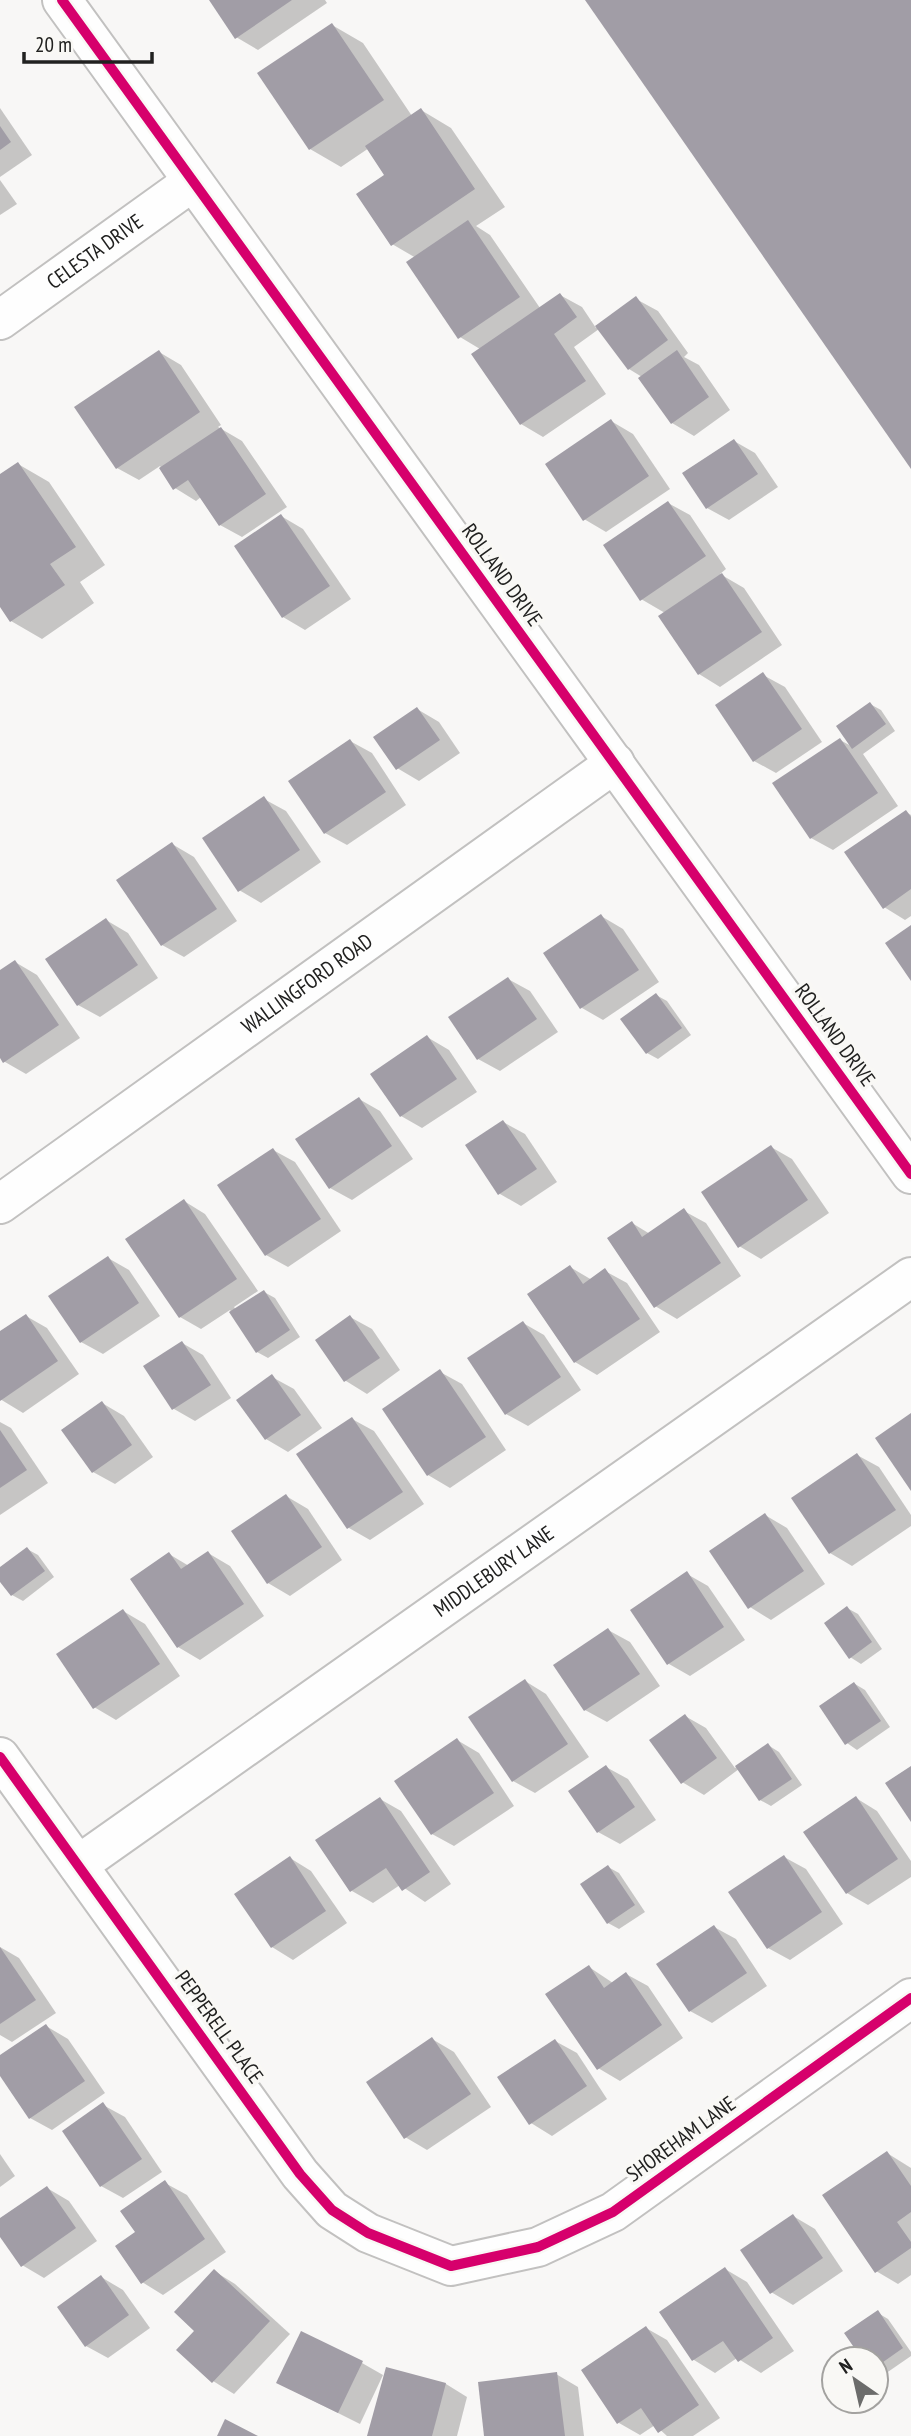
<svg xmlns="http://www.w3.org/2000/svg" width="911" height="2436" viewBox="0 0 911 2436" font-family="'PT Sans Narrow',sans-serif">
	<rect width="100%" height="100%" fill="#f8f7f6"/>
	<g fill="#0003">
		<polygon points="211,0 325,0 327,3 258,50 236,37"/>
		<polygon points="332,25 363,43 412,116 421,110 451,128 505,207 476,226 490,235 540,308 560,295 582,307 596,328 636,299 658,311 688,353 684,357 699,365 730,410 694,436 672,423 642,377 629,369 599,329 574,347 606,394 543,437 521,424 480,349 460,337 416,258 392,244 387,175 369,148 341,167 310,149"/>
		<polygon points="0,108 32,155 0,177"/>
		<polygon points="0,180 17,204 0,215"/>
		<polygon points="159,352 181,365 221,425 218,427 242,441 287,507 242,537 220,525 201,497 196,501 175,488 160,466 139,480 117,468"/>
		<polygon points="611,421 633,434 670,489 606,532 584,519"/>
		<polygon points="734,441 755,453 778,487 729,520 707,508"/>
		<polygon points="18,464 49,482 105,565 80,582 94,603 42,639 11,621 0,604 0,476"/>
		<polygon points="668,503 690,515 726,569 720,574 744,588 782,645 720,687 699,674 665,613 641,599"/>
		<polygon points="281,516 303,529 351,599 305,630 283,617 236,547"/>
		<polygon points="763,675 785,687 822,742 776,773 754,761"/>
		<polygon points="870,704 881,710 895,731 863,754 898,806 833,850 811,838 840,740 853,747"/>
		<polygon points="417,709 439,722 460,753 419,781 397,768"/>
		<polygon points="350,741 372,753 406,805 347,845 325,833"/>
		<polygon points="264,799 286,811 321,862 261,903 239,890"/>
		<polygon points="906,812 911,815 911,916 905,920 884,907"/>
		<polygon points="172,844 194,857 237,921 184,957 162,945"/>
		<polygon points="601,916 623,929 659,982 603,1020 582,1008"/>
		<polygon points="106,920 128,933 158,978 100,1017 78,1005"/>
		<polygon points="15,962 37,975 80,1038 26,1074 5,1062 0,1055 0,973"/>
		<polygon points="508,979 530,991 558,1032 500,1071 478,1059"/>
		<polygon points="656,995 667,1001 691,1035 658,1059 647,1053"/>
		<polygon points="427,1037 449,1050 477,1092 422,1128 401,1116"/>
		<polygon points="359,1099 380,1111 413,1159 352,1200 330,1188"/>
		<polygon points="503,1122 525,1134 557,1182 521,1206 500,1194"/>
		<polygon points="771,1147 792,1159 829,1213 761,1259 739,1246"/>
		<polygon points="273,1150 295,1162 341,1231 288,1267 266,1255"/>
		<polygon points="184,1201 205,1214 258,1291 234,1307 236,1310 264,1292 275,1298 300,1337 268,1358 257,1352 230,1310 201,1329 180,1317"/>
		<polygon points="684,1211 706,1223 741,1276 677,1319 655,1306 632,1223 650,1234"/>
		<polygon points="108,1258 129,1270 160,1316 103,1354 81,1342"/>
		<polygon points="570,1267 592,1280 605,1271 627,1283 660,1332 597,1375 575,1362"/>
		<polygon points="26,1316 47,1328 79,1374 23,1413 0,1399 0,1333"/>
		<polygon points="350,1317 372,1329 400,1370 367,1394 346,1381 317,1340"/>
		<polygon points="523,1323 544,1335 581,1390 528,1426 506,1414"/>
		<polygon points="182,1343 203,1355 231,1398 195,1421 174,1409"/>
		<polygon points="440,1372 462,1384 506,1450 450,1488 428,1475"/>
		<polygon points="272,1377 294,1389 322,1428 288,1452 266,1439"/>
		<polygon points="102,1403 124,1416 153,1457 115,1484 93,1472"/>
		<polygon points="352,1419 374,1431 424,1504 370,1540 349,1528"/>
		<polygon points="0,1422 11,1428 48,1483 0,1515"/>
		<polygon points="857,1455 879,1467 911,1515 911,1526 852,1566 830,1553"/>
		<polygon points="286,1496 308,1509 342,1560 290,1596 268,1583"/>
		<polygon points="765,1515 787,1528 825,1584 771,1620 750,1607"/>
		<polygon points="27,1549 38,1555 54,1577 23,1601 12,1595 0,1579 0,1569"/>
		<polygon points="208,1553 230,1566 264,1616 200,1660 178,1647 169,1554 189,1566"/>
		<polygon points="687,1574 708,1586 745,1640 690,1676 669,1664"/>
		<polygon points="847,1608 858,1614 882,1649 861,1664 850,1657"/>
		<polygon points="123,1611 145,1624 180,1676 116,1720 94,1707"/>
		<polygon points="608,1630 630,1642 660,1686 607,1722 585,1710"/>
		<polygon points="525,1681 546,1694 589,1757 535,1793 513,1781"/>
		<polygon points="855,1684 865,1690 890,1727 857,1750 847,1743"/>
		<polygon points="685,1716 706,1728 735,1768 768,1745 779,1752 802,1785 771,1806 760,1800 739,1769 704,1795 682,1782"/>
		<polygon points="457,1740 479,1753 514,1806 454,1846 432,1834"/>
		<polygon points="606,1767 628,1779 656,1820 620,1844 598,1832"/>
		<polygon points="856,1798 877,1811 911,1861 911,1877 868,1905 847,1893"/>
		<polygon points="380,1799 401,1811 451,1884 425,1902 400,1885 373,1903 352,1891"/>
		<polygon points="784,1857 806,1869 843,1924 790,1960 768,1948"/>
		<polygon points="290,1858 311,1871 347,1923 293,1960 272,1947"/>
		<polygon points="608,1867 619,1873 645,1912 619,1929 608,1923"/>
		<polygon points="714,1927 736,1939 767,1986 712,2023 690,2011"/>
		<polygon points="0,1947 19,1958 56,2013 12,2042 0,2035"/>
		<polygon points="589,1967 613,1983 626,1974 648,1986 683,2038 620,2081 598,2068"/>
		<polygon points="46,2026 68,2039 105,2093 52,2130 30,2118 0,2073 0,2057"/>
		<polygon points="432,2039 454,2052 491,2107 427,2150 405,2137"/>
		<polygon points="555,2041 577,2053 607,2099 552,2136 531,2123"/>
		<polygon points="103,2105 125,2117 162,2172 123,2198 101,2186"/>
		<polygon points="887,2153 911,2168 911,2275 898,2284 876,2271"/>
		<polygon points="0,2154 15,2176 0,2187"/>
		<polygon points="165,2183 187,2195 226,2252 163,2295 142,2282 137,2232"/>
		<polygon points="47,2188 69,2201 97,2241 44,2278 22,2265 0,2234 0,2221"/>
		<polygon points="793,2216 815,2229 843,2271 793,2305 771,2292"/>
		<polygon points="725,2269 747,2282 794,2351 761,2373 737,2358 715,2373 694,2360 661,2312"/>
		<polygon points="214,2271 235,2284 290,2334 234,2394 213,2381 197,2331"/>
		<polygon points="101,2277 123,2290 150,2328 108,2358 86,2346"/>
		<polygon points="878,2313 888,2319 911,2352 911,2356 882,2376 876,2372 876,2359 864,2359"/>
		<polygon points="646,2328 667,2340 720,2418 693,2436 667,2436 655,2425 640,2435 619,2423"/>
		<polygon points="362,2363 383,2375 360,2424 278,2383"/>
		<polygon points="387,2369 446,2384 467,2397 457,2436 369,2436"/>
		<polygon points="556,2374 578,2387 584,2436 486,2436"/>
	</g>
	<g fill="#a19da6">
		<polygon points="209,0 292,0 235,39"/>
		<polygon points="585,0 911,0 911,469"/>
		<polygon points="332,23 384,100 309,150 257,73"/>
		<polygon points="421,108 475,189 391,246 356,194 384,175 365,146"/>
		<polygon points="0,126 11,142 0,150"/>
		<polygon points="468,220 520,297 458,339 406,262"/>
		<polygon points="560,293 577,317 554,334 586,381 520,425 471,354"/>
		<polygon points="636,296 668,340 628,370 595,326"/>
		<polygon points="159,350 200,412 116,469 74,407"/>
		<polygon points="677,350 709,397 671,424 638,378"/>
		<polygon points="611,419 649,476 583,521 545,464"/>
		<polygon points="221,427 266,494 219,526 188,480 173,490 159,468"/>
		<polygon points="734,439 758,474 706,509 682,473"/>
		<polygon points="18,462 76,547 50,564 65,585 10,622 0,607 0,474"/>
		<polygon points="668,501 706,556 640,601 603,545"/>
		<polygon points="281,514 330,586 282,618 234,546"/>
		<polygon points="722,573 762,632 698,675 658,616"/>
		<polygon points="763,672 802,729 753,762 715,705"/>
		<polygon points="870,702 886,724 852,749 836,726"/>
		<polygon points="417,707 440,740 396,770 373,737"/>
		<polygon points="840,738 878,793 810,839 772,783"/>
		<polygon points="350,739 386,792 324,834 288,781"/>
		<polygon points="264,796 300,850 238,892 202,838"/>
		<polygon points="906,810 911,817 911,889 883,909 844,852"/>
		<polygon points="172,842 217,909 161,946 116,880"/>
		<polygon points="601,914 639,970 580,1009 543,953"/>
		<polygon points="106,918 138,965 77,1006 45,959"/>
		<polygon points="911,925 911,981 885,943"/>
		<polygon points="15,960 59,1025 3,1063 0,1058 0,970"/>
		<polygon points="508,977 537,1019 477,1060 448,1017"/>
		<polygon points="656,993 682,1028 646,1054 620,1019"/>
		<polygon points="427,1035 457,1079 400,1117 370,1074"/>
		<polygon points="359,1097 392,1146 329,1189 295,1139"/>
		<polygon points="503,1120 537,1169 498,1195 465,1145"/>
		<polygon points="771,1145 808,1200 738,1248 701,1192"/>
		<polygon points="273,1148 321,1219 265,1256 217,1185"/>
		<polygon points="184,1199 237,1279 179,1318 125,1239"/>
		<polygon points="684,1208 721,1263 654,1308 607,1238 632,1221 642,1237"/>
		<polygon points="108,1256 139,1303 80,1343 48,1296"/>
		<polygon points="570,1265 583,1284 605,1268 640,1319 574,1363 527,1294"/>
		<polygon points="264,1290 290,1330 256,1353 229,1312"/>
		<polygon points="26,1314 58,1361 0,1401 0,1331"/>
		<polygon points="350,1315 380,1358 344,1382 315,1340"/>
		<polygon points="523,1321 561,1377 505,1415 467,1358"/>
		<polygon points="182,1341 211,1385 172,1410 143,1366"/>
		<polygon points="440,1369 486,1437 427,1476 382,1409"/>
		<polygon points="272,1374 301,1415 265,1440 236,1400"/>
		<polygon points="102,1401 132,1445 92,1473 61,1430"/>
		<polygon points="911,1413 911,1491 875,1438"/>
		<polygon points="352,1417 403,1492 347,1529 296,1454"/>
		<polygon points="0,1430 27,1470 0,1488"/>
		<polygon points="857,1453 896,1510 829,1554 791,1498"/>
		<polygon points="286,1494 322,1547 267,1584 231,1531"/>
		<polygon points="765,1513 804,1571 748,1609 709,1551"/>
		<polygon points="27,1547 45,1571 11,1596 0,1582 0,1567"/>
		<polygon points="208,1551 244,1604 177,1648 130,1579 169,1552 181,1569"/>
		<polygon points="687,1571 724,1627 667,1665 630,1610"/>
		<polygon points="847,1606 872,1642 849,1659 824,1623"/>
		<polygon points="123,1609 160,1664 93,1709 56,1654"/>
		<polygon points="608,1628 640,1674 584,1711 553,1665"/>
		<polygon points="525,1679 568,1744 512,1782 468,1717"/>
		<polygon points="854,1682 881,1721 845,1745 819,1706"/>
		<polygon points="685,1714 717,1758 681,1784 649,1740"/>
		<polygon points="457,1738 494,1793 431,1835 394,1781"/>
		<polygon points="768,1743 792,1779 759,1801 735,1766"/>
		<polygon points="606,1765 635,1807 597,1833 568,1791"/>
		<polygon points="911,1766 911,1822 885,1783"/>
		<polygon points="856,1796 898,1859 846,1894 803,1832"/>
		<polygon points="380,1797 430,1872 402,1891 386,1868 350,1892 315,1840"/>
		<polygon points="784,1855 822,1912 767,1949 728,1892"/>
		<polygon points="290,1856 326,1911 271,1948 234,1894"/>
		<polygon points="608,1865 635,1905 607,1924 580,1884"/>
		<polygon points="714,1925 747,1973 689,2012 656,1964"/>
		<polygon points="0,1947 36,2000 0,2024"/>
		<polygon points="589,1965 604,1988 626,1972 662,2025 597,2070 545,1994"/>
		<polygon points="46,2024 85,2081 29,2119 0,2076 0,2055"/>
		<polygon points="432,2037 471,2094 404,2139 366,2082"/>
		<polygon points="555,2039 587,2086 529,2125 497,2077"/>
		<polygon points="103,2102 142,2159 100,2187 62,2131"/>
		<polygon points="887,2151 911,2186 911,2212 897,2222 911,2242 911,2248 875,2273 822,2195"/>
		<polygon points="165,2180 205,2239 141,2284 115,2246 135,2232 120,2211"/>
		<polygon points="47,2186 76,2228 21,2267 0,2237 0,2218"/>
		<polygon points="793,2214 823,2258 770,2294 740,2250"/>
		<polygon points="725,2267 773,2338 738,2362 723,2341 692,2361 659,2312"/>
		<polygon points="214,2269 270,2321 212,2383 176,2350 194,2331 174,2312"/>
		<polygon points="101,2275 129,2315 85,2347 57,2307"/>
		<polygon points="878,2310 903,2348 876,2367 876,2359 862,2359 844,2333"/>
		<polygon points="646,2326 699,2405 658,2433 641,2408 617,2424 581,2370"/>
		<polygon points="301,2331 363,2361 338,2413 276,2383"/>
		<polygon points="386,2367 446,2383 432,2436 367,2436"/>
		<polygon points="557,2372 565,2436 484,2436 478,2382"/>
		<polygon points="225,2419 258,2436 217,2436"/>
	</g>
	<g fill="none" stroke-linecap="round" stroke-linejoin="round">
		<g stroke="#c2c1c0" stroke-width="42">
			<g id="street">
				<polyline points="62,0 911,1174"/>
				<path id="s1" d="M0,320L192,182"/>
				<path id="s2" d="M0,1204L615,763"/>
				<polyline points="0,1757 300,2174 332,2210 368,2233 451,2266 538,2247 613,2212 911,1998"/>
				<path id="s3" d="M78,1865L911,1277"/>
			</g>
		</g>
		<use href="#street" stroke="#fefefe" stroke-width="38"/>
		<g stroke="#f9f8f5" stroke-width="15">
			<g id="cycleway">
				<polyline points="62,0 911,1174"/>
				<polyline points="0,1757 300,2174 332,2210 368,2233 451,2266 538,2247 613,2212 911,1998"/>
			</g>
		</g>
		<use href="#cycleway" stroke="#d6006c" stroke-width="10"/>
	</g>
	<g text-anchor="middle" stroke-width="7" stroke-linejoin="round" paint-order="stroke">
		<g font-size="21" fill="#212120" stroke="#f9f8f5">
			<text dy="7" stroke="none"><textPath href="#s1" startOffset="117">CELESTA DRIVE</textPath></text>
			<text transform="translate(502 575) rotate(54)" y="7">ROLLAND DRIVE</text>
			<text dy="7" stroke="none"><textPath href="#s2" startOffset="378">WALLINGFORD ROAD</textPath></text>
			<text transform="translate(835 1035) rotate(54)" y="7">ROLLAND DRIVE</text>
			<text dy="7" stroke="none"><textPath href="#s3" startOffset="509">MIDDLEBURY LANE</textPath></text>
			<text transform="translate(219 2027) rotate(54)" y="7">PEPPERELL PLACE</text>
			<text transform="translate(681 2139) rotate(-36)" y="7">SHOREHAM LANE</text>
		</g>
	</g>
	<g transform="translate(855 2380) rotate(326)"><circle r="33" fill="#f9f8f5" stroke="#a3a2a0" stroke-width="2"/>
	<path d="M0-5L12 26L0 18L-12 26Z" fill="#6c6c6b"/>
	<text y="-10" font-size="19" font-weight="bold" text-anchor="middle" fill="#212120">N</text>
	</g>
	<path d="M24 52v10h128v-10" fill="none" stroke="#212120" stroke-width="3.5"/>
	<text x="35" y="52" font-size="21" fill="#212120" stroke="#f9f8f5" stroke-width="5" paint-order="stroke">20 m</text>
</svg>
